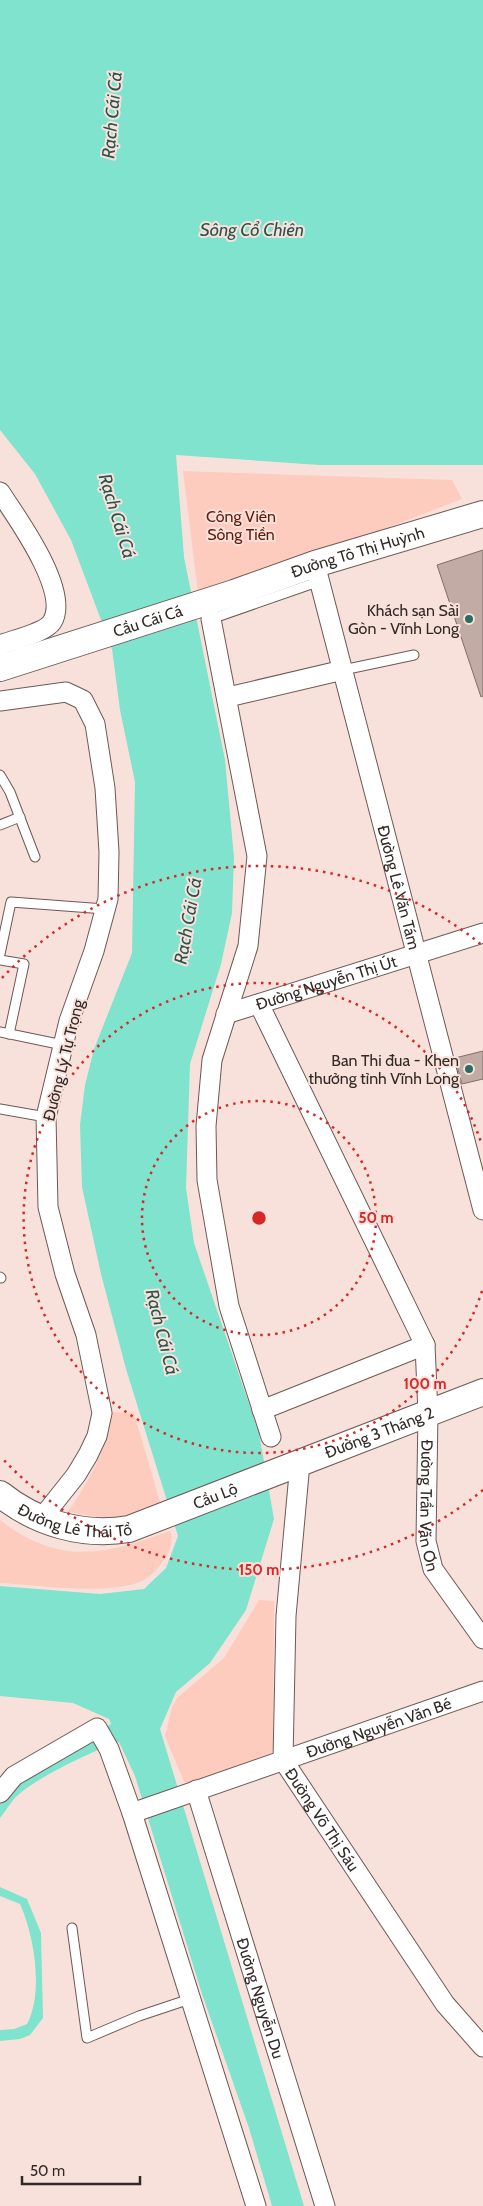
<svg xmlns="http://www.w3.org/2000/svg" width="483" height="2206" viewBox="0 0 483 2206" font-family="Cabin,sans-serif">
	<rect width="100%" height="100%" fill="#f9e1db"/>
	<g fill="#feccbe">
		<polygon points="183,471 452,480 462,499 340,546 198,593"/>
		<path d="M112,1412L134,1413L160,1502L119,1518H104L68,1512C89,1481 107,1449 112,1412Z"/>
		<path d="M0,1520C59,1566 105,1555 170,1531C174,1540 170,1552 164,1560C158,1568 152,1576 142,1581C109,1596 38,1585 0,1583Z"/>
		<polygon points="259,1600 274,1601 273,1750 269,1757 194,1784 184,1782 165,1736 172,1707 177,1698 224,1658"/>
	</g>
	<g fill="#7fe3cd">
		<path d="M0,0H483V465H320L176,455L184,557L225,760L234,857L232,913L221,964L190,1064L186,1188L194,1243L259,1433L274,1519L246,1610L210,1663L176,1692L160,1729L304,2206H272L249,2128L202,1994L135,1776L119,1742C94,1750 31,1780 14,1799C9,1805 5,1812 0,1818V1800L11,1782L111,1724L109,1719L73,1703L0,1696V1586L100,1594L144,1589L166,1568L178,1536L126,1369L101,1274L82,1187L80,1125L85,1085L94,1049L132,953L135,782L120,710L112,649L71,540L35,474L0,430Z"/>
		<path d="M0,1887L27,1899L41,1933L43,2018L30,2035L20,2039L0,2041V2030L14,2029L27,2024C44,1992 34,1935 20,1904L0,1896Z"/>
	</g>
	<g fill="#c2aba5" stroke="#826d68">
		<polygon points="483,550 483,696 481,697 437,565"/>
		<polygon points="483,1051 483,1079 462,1084 455,1058"/>
	</g>
	<g fill="none" stroke-linecap="round" stroke-linejoin="round">
		<g stroke="#6c5954" stroke-width="11">
			<g id="service">
				<polyline points="211,619 320,581"/>
				<polyline points="343,670 414,655"/>
				<polyline points="0,775 10,792 35,857"/>
				<polyline points="0,825 20,817"/>
				<polyline points="0,954 11,902 105,909"/>
				<polyline points="0,960 24,964 9,1034"/>
				<polyline points="0,1032 63,1045"/>
				<polyline points="0,1109 46,1117"/>
				<polyline points="0,1277 1,1278"/>
				<polyline points="72,1928 87,2038 139,2016 190,1999"/>
			</g>
		</g>
		<g stroke="#6c5954" stroke-width="21">
			<g id="minor">
				<path d="M0,492C17,518 71,592 52,622C45,633 12,640 0,645"/>
				<path id="s1" d="M315,564L483,1210"/>
				<polyline points="211,619 257,856 248,946 212,1060 206,1126 207,1180 229,1306 271,1437"/>
				<polyline points="228,697 343,670"/>
				<polyline points="0,701 66,692 83,700 95,724 105,788 109,852 108,899 94,951 69,1021 46,1117 48,1207 65,1274 86,1335 102,1413 97,1436 88,1455 76,1475 41,1519"/>
				<path id="s2" d="M259,1004L425,1345L428,1413L426,1541L433,1569L483,1639"/>
				<path id="s3" d="M226,1014L483,933"/>
				<polyline points="262,1410 425,1345"/>
				<path id="s4" d="M300,1463L286,1616L283,1760L445,2004L483,2047"/>
				<path id="s5" d="M196,1790L325,2206"/>
				<polyline points="0,1793 14,1776 97,1728 109,1749 132,1813 256,2206"/>
				<path id="s6" d="M132,1813L483,1691"/>
			</g>
		</g>
		<g stroke="#6c5954" stroke-width="28">
			<g id="secondary">
				<path id="s7" d="M0,668L234,593L315,564L483,514"/>
				<path id="s8" d="M0,1494C36,1523 83,1537 129,1529L483,1392"/>
			</g>
		</g>
		<use href="#service" stroke="#fff" stroke-width="9"/>
		<use href="#minor" stroke="#fff" stroke-width="19"/>
		<use href="#secondary" stroke="#fff" stroke-width="26"/>
	</g>
	<g fill="none" stroke="#d62828" stroke-width="2.5" stroke-dasharray="2.5 5">
		<circle cx="259" cy="1218" r="117"/>
		<path d="M482 1291A235 235 0 1 1 482 1145"/>
		<path d="M483 1490A352 352 0 0 1 2 1458M2 978A352 352 0 0 1 483 946"/>
	</g>
	<g fill="#286d5f" stroke="#f9e1db" stroke-width="2">
		<circle cx="469" cy="619" r="5"/>
		<circle cx="469" cy="1069" r="5"/>
	</g>
	<g text-anchor="middle" stroke-width="4" stroke-linejoin="round" paint-order="stroke">
		<g font-size="16" fill="#601b09" stroke="#f9e1db">
			<text x="241" y="522">Công Viên<tspan x="241" dy="18">Sông Tiền</tspan></text>
		</g>
		<g font-size="16" fill="#312926" stroke="#f9e1db">
			<text dy="6" stroke="none"><textPath href="#s7" startOffset="376">Đường Tô Thị Huỳnh</textPath></text>
			<text dy="6" stroke="none"><textPath href="#s7" startOffset="155">Cầu Cái Cá</textPath></text>
			<text dy="6" stroke="none"><textPath href="#s1" startOffset="334">Đường Lê Văn Tám</textPath></text>
			<text dy="6" stroke="none"><textPath href="#s3" startOffset="105">Đường Nguyễn Thị Út</textPath></text>
			<text transform="translate(63 1060) rotate(-76)" y="6">Đường Lý Tự Trọng</text>
			<text dy="6" stroke="none"><textPath href="#s8" startOffset="406">Đường 3 Tháng 2</textPath></text>
			<text dy="6" stroke="none"><textPath href="#s8" startOffset="230">Cầu Lộ</textPath></text>
			<text dy="6" stroke="none"><textPath href="#s2" startOffset="540">Đường Trần Văn Ơn</textPath></text>
			<text dy="6" stroke="none"><textPath href="#s8" startOffset="82">Đường Lê Thái Tổ</textPath></text>
			<text dy="6" stroke="none"><textPath href="#s6" startOffset="261">Đường Nguyễn Văn Bé</textPath></text>
			<text dy="6" stroke="none"><textPath href="#s4" startOffset="369">Đường Võ Thị Sáu</textPath></text>
			<text dy="6" stroke="none"><textPath href="#s5" startOffset="218">Đường Nguyễn Du</textPath></text>
		</g>
		<g font-size="16" fill="#312926" stroke="#f9e1db" text-anchor="end">
			<text x="459" y="616">Khách sạn Sài<tspan x="459" dy="18">Gòn - Vĩnh Long</tspan></text>
			<text x="459" y="1066">Ban Thi đua - Khen<tspan x="459" dy="18">thưởng tỉnh Vĩnh Long</tspan></text>
		</g>
		<g font-size="18" font-style="italic" fill="#28544b" stroke="#f9e1db">
			<text transform="translate(112 115) rotate(-85)" y="6">Rạch Cái Cá</text>
			<text x="252" y="236">Sông Cổ Chiên</text>
			<text transform="translate(117 516) rotate(73)" y="6">Rạch Cái Cá</text>
			<text transform="translate(188 921) rotate(-80)" y="6">Rạch Cái Cá</text>
			<text transform="translate(162 1332) rotate(76)" y="6">Rạch Cái Cá</text>
		</g>
	</g>
	<circle cx="259" cy="1218" r="8" fill="#d62828" stroke="#f9e1db" stroke-width="2.5"/>
	<g font-size="15" text-anchor="middle" font-weight="bold" fill="#d62828" stroke="#f9e1db" stroke-width="4" stroke-linejoin="round" paint-order="stroke">
		<text x="376" y="1223">50 m</text>
		<text x="425" y="1389">100 m</text>
		<text x="259" y="1575">150 m</text>
	</g>
	<path d="M22 2176v8h118v-8" fill="none" stroke="#312926" stroke-width="2.5"/>
	<text x="30" y="2176" font-size="15" fill="#312926" stroke="#f9e1db" stroke-width="4" paint-order="stroke">50 m</text>
</svg>
